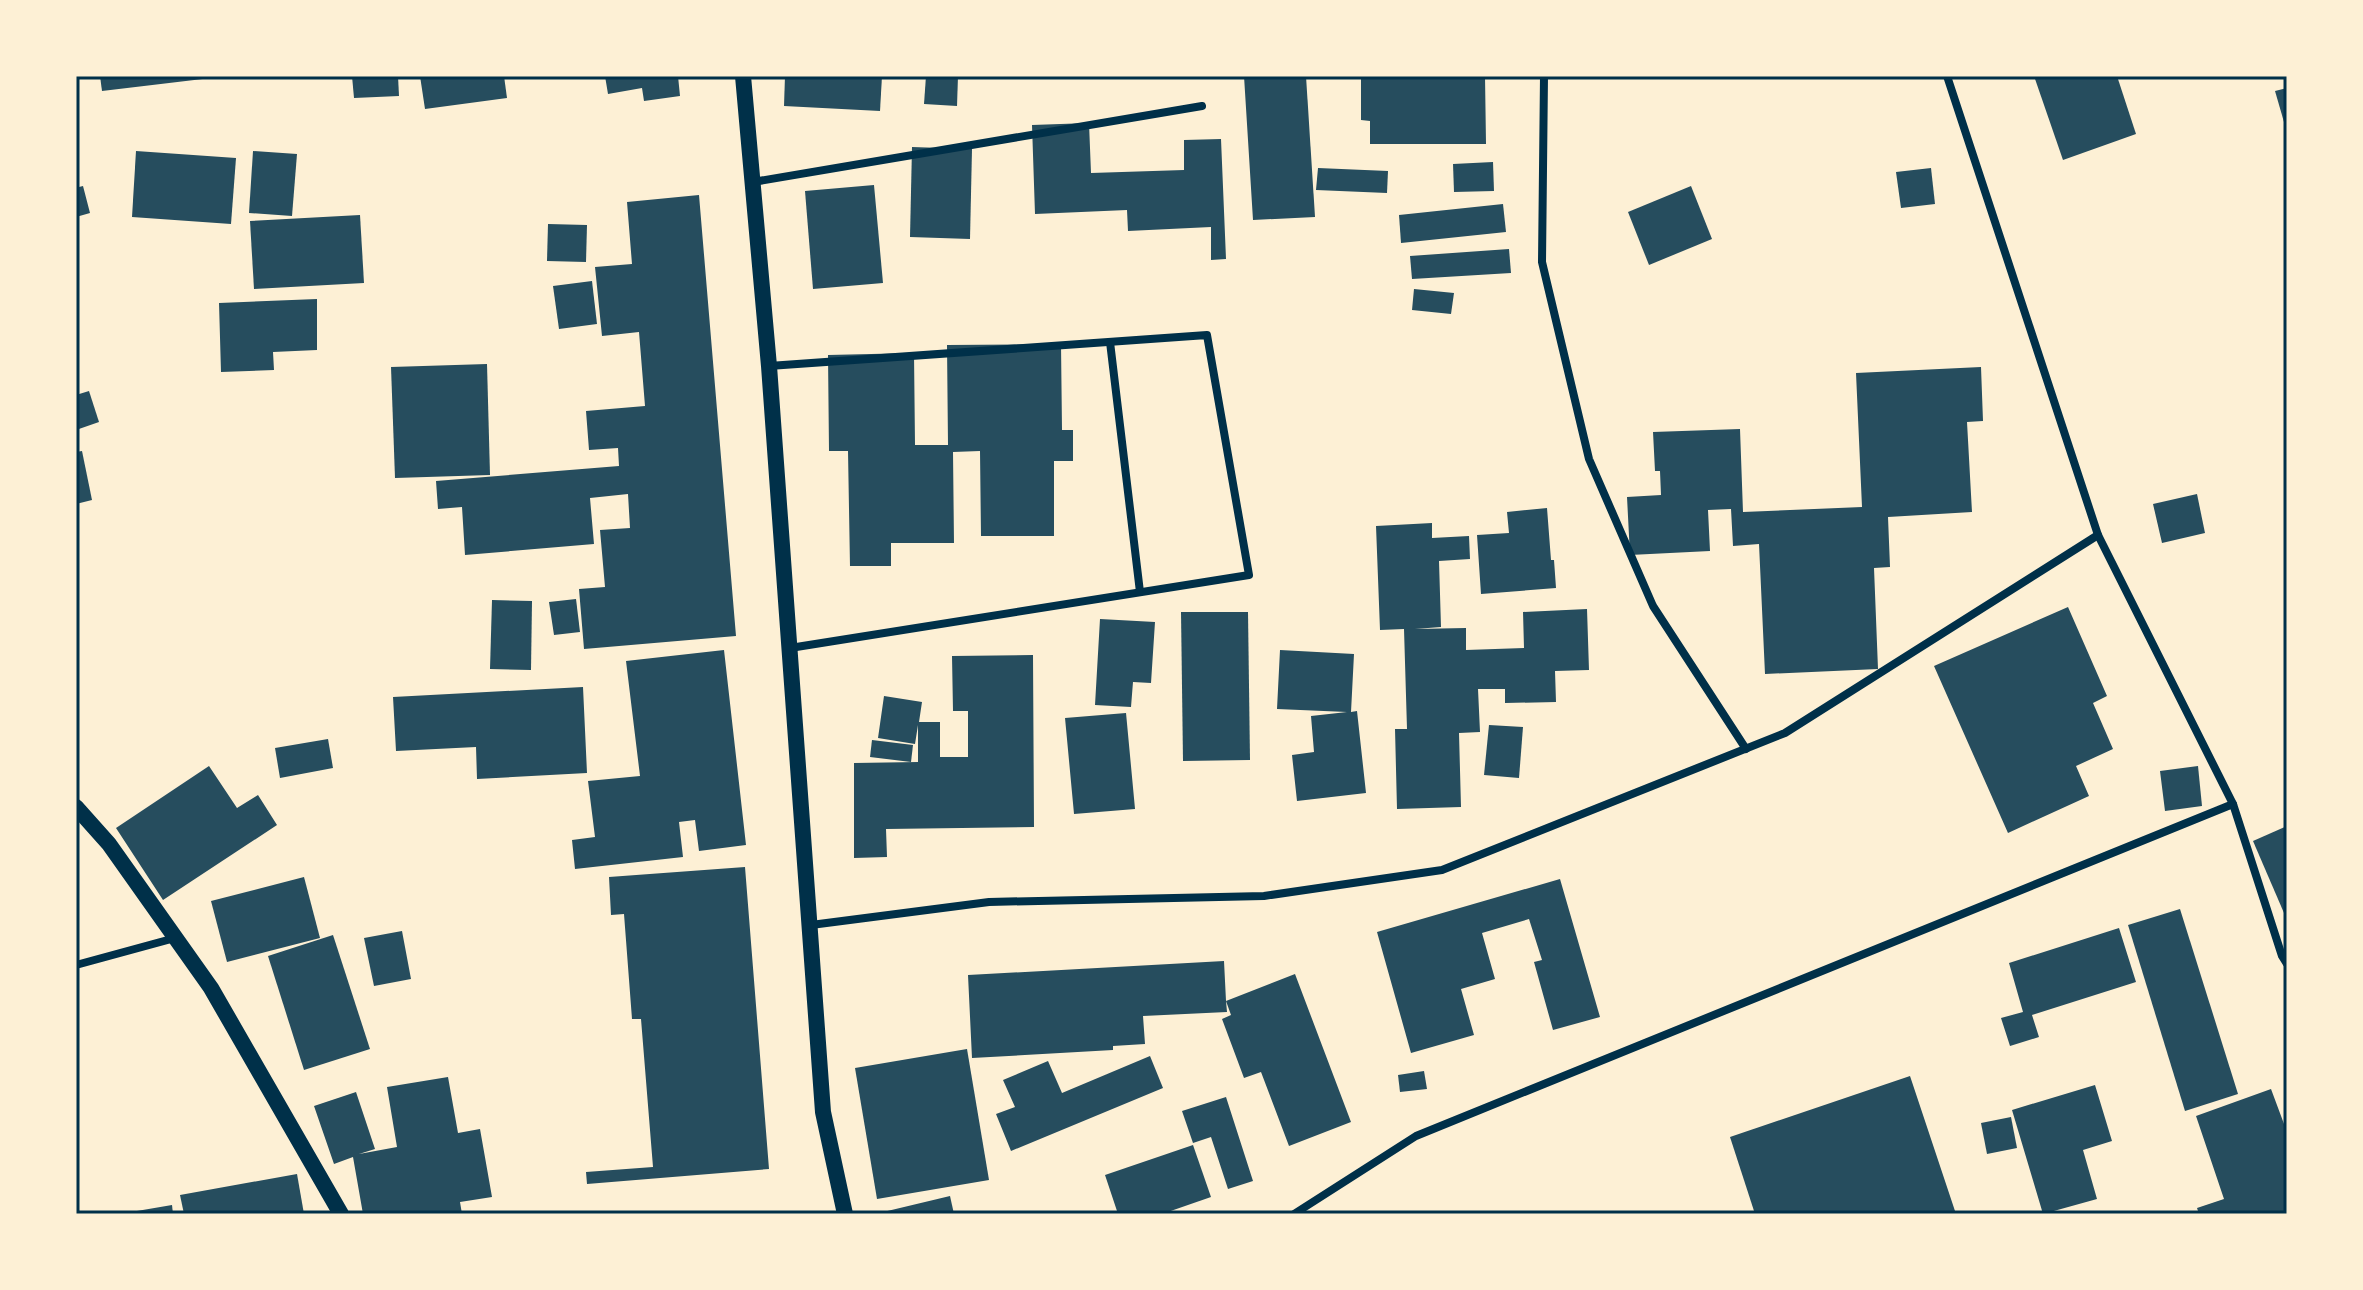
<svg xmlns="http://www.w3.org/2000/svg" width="2363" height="1290" viewBox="0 0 2363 1290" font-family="Signika,sans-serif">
	<rect width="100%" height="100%" fill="#fdf0d5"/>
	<g fill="#264d5e">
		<polygon points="100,76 211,76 211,78 102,91"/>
		<polygon points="352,76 398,76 399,96 354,98"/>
		<polygon points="420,76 504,76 507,98 425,109"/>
		<polygon points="605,76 678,76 680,96 644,101 642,88 608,94"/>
		<polygon points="785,76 882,76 880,111 784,106"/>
		<polygon points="926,76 958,76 957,106 924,104"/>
		<polygon points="1244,76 1306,76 1315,217 1253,220"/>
		<polygon points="1361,76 1485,76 1486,144 1370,144 1370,121 1361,120"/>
		<polygon points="2034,76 2117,76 2136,134 2063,160"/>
		<polygon points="2287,88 2287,128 2286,129 2275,91"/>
		<polygon points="1089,123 1091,173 1184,170 1184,140 1221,139 1226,259 1211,260 1211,227 1128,231 1127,210 1035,214 1032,125"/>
		<polygon points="912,147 972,149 970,239 910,237"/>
		<polygon points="136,151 236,158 231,224 132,217"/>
		<polygon points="253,151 297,154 292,216 249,213"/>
		<polygon points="1493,162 1494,191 1454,192 1453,164"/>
		<polygon points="1318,168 1388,171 1387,193 1316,190"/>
		<polygon points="1931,168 1935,204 1901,208 1896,172"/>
		<polygon points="76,179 79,187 83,186 90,213 76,217"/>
		<polygon points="874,185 883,283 813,289 805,191"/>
		<polygon points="1691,186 1712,239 1649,265 1628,212"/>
		<polygon points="699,195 736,636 584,649 579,589 605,587 600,530 630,528 628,494 590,498 594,544 465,555 462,507 438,509 436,481 619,466 618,448 589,450 586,411 645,406 639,332 602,336 595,267 632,264 627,202"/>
		<polygon points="1503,204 1506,232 1401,243 1399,215"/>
		<polygon points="360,215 364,283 254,289 250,221"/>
		<polygon points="548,224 587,225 586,262 547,261"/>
		<polygon points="1509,249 1511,273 1412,279 1410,256"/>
		<polygon points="592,281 597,324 559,329 553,286"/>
		<polygon points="1414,289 1454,293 1451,314 1412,310"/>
		<polygon points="317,299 317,350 273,352 274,370 221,372 219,303"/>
		<polygon points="1061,344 1062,430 1073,430 1073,461 1054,461 1054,536 981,536 980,451 953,452 954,543 891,543 891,566 850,566 848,451 829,451 828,355 914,353 915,445 948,445 947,345"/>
		<polygon points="487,364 490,475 395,478 391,367"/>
		<polygon points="1981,367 1983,421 1967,422 1972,512 1888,517 1890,567 1874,568 1878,669 1765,674 1759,544 1733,546 1731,509 1708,510 1710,551 1630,555 1627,497 1661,495 1660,471 1655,471 1653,432 1740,429 1743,512 1862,507 1856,373"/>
		<polygon points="89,391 99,422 76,430 76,395"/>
		<polygon points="82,451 92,500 76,504 76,452"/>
		<polygon points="2197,494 2205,533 2162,543 2153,504"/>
		<polygon points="1547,508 1551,560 1554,560 1556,588 1481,594 1477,535 1509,533 1507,512"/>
		<polygon points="1432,523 1432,538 1469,536 1470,559 1439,561 1441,627 1415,629 1466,628 1466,650 1524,648 1523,612 1587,609 1589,670 1555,671 1556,702 1505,703 1505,689 1478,689 1480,732 1459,733 1461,807 1397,809 1395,729 1407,729 1404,629 1380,630 1376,526"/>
		<polygon points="576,599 580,632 554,635 549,602"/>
		<polygon points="492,600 532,601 531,670 490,669"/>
		<polygon points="2068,607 2107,696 2093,703 2113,749 2076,766 2089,796 2008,833 1934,666"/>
		<polygon points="1181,612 1248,612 1250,760 1183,761"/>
		<polygon points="1100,619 1155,622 1151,683 1133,682 1131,707 1095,705"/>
		<polygon points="724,650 746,845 699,851 695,820 679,822 683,857 575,869 572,840 595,837 588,781 640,776 626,661"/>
		<polygon points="1280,650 1354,654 1351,712 1357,711 1366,793 1297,801 1292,755 1314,752 1311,716 1347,712 1277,709"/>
		<polygon points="1033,655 1034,827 886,829 887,857 854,858 854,763 918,762 918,725 915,744 878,738 884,696 922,702 919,722 940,722 940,757 968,757 968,711 953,711 952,656"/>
		<polygon points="583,687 587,773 477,779 476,747 396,751 393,697"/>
		<polygon points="1126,713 1135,809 1074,814 1065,718"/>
		<polygon points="1489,725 1523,727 1519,778 1484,775"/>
		<polygon points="328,739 333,768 280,778 275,748"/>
		<polygon points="872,740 913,745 911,762 870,757"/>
		<polygon points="209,766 237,808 258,795 277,825 163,900 116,828"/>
		<polygon points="2198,766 2202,806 2165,811 2160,771"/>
		<polygon points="2287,826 2287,920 2253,841"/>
		<polygon points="745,867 769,1169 587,1184 586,1172 653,1167 641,1019 632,1019 624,914 611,915 609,877"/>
		<polygon points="304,877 320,938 227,962 211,901"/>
		<polygon points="1560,879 1600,1017 1553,1030 1534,962 1542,960 1529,919 1482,933 1495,979 1461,989 1474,1035 1411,1053 1377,932"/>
		<polygon points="2180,909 2238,1094 2185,1111 2128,925"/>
		<polygon points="2119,928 2136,982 2032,1015 2039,1037 2010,1046 2001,1018 2023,1012 2009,963"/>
		<polygon points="402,931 411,979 374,986 364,938"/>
		<polygon points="333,935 370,1049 304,1070 268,956"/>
		<polygon points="1224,961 1226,1001 1295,974 1351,1122 1289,1146 1261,1072 1244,1078 1222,1019 1231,1015 1226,1001 1227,1012 1143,1016 1145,1044 1113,1046 1113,1050 972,1058 968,975"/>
		<polygon points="967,1049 989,1180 877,1199 855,1068"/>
		<polygon points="1150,1056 1163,1088 1011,1151 996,1114 1015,1107 1003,1080 1048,1061 1062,1093"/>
		<polygon points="1424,1071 1427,1089 1400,1092 1398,1075"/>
		<polygon points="1910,1076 1956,1214 1755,1214 1730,1137"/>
		<polygon points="448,1077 458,1133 480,1129 492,1197 460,1202 462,1214 363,1214 353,1157 334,1164 314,1106 356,1092 375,1149 359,1154 397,1147 387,1087"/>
		<polygon points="2095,1085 2112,1141 2083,1150 2097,1199 2043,1214 2012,1110"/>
		<polygon points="2271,1089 2287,1132 2287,1214 2199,1214 2197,1208 2224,1199 2196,1116"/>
		<polygon points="1226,1097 1253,1181 1228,1189 1211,1137 1193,1143 1182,1111"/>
		<polygon points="2011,1117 2017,1148 1987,1154 1981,1123"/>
		<polygon points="1193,1145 1211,1197 1162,1214 1118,1214 1105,1175"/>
		<polygon points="297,1174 304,1214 184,1214 180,1195"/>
		<polygon points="950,1196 954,1214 879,1214 879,1213"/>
		<polygon points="172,1205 173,1214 131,1214 131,1212"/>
	</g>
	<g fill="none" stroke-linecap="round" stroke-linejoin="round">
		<g stroke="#003049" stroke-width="8">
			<polyline points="1544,76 1542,262 1589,459 1653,606 1746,749"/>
			<polyline points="753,182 1202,106"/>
			<polyline points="1110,342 1140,592"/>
			<polyline points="769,366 1207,335 1249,575 790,648"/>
			<polyline points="2233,804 2282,956 2287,964"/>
			<polyline points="811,925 989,902 1264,896 1442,870 1785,733 2098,535"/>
			<polyline points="76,965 175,938"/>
			<polyline points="1294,1214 1416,1136 2233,804 2098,535 1947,76"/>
		</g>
		<g stroke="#003049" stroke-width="16">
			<polyline points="743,76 769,366 823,1112 845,1214"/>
			<polyline points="76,807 109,844 211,988 341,1214"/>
		</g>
	</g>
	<rect width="2363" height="1290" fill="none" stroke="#fdf0d5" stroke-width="156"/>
	<rect x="78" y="78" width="2207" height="1134" fill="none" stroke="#003049" stroke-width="3"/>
</svg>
